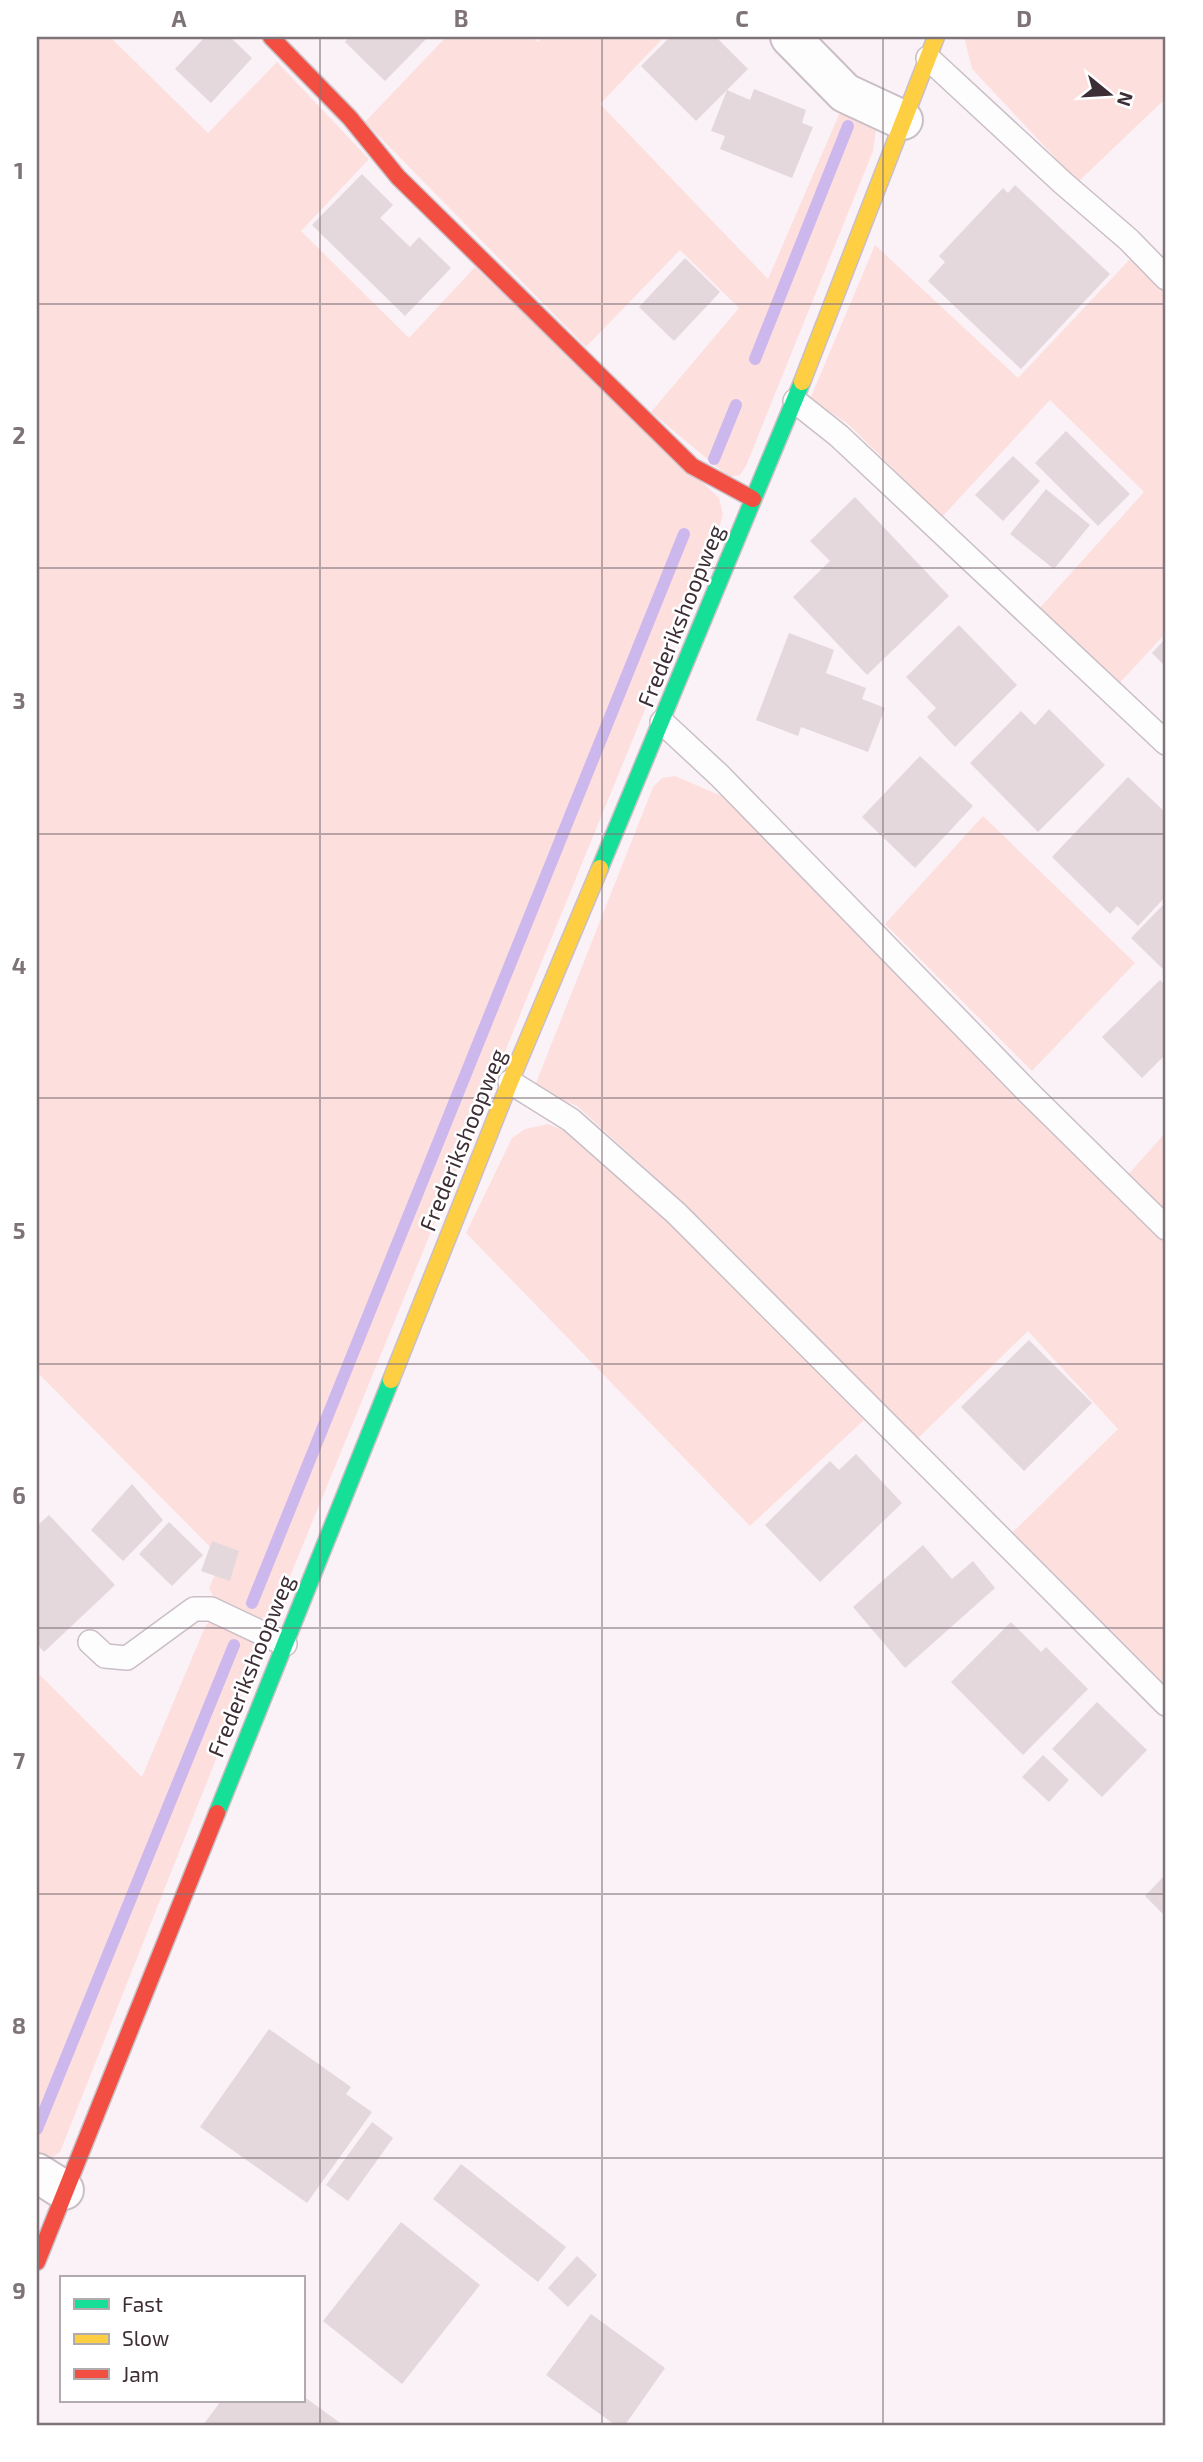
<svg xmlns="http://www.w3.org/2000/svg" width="1203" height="2462" viewBox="0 0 1203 2462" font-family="'Exo 2',sans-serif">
	<rect width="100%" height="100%" fill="#faf2f7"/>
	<g fill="#fde0de">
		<polygon points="37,37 110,37 208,133 277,62 369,159 301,231 409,338 475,267 719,498 723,514 719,529 275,1613 255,1621 215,1600 209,1588 222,1559 37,1372"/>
		<polygon points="446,37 532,37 538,42 543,37 664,37 600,104 768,279 844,103 867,116 876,130 873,151 746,466 740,475 729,477 651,412 739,308 680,250 586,347 365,122"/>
		<polygon points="964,37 1166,37 1166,98 1078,182 972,69"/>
		<polygon points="875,245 1018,378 1132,257 1166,293 1166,633 1115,688 1037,611 1144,492 1050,400 942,517 848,424 810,399"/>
		<polygon points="675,776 731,800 1072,1150 1166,1243 1166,1685 1013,1532 1118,1429 1028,1331 913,1443 686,1206 577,1106 534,1088 653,787 662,778"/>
		<polygon points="983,816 1135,963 1032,1071 885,924"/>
		<polygon points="548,1124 577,1136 654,1206 864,1420 750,1526 466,1233 512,1138 525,1129"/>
		<polygon points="1166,1132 1166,1217 1126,1177"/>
		<polygon points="211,1618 251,1639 255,1645 255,1661 60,2152 49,2160 37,2163 37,1672 142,1777 205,1627"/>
	</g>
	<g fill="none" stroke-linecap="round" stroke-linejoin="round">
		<g stroke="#cdb8ee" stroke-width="12">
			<polyline points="755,359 848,126"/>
			<polyline points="714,459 736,405"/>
			<polyline points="252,1603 684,534"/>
			<polyline points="37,2129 234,1645"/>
		</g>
	</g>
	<g fill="#e4d8dc">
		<polygon points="205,37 230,37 252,58 211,103 175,69"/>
		<polygon points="349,37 428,37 385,81 345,42"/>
		<polygon points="670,37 716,37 748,69 696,121 641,66"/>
		<polygon points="754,89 806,110 802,123 813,127 792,178 720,149 725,136 711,131 727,90 750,100"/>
		<polygon points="362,174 393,205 380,218 410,247 419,237 451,268 405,316 312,225"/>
		<polygon points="1015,185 1110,274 1021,369 928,281 945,262 939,256 1003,188 1008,193"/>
		<polygon points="685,258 720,292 674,341 639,307"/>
		<polygon points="1066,431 1130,494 1098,526 1035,463"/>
		<polygon points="1013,456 1040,481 1003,521 975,495"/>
		<polygon points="1046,489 1090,525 1054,569 1010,534"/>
		<polygon points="855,497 949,596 867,675 793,597 830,561 810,541"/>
		<polygon points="959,625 1017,685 955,747 927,717 936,708 906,677"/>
		<polygon points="789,633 834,650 826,673 866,688 862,699 885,708 868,752 801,727 798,736 756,720"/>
		<polygon points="1166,638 1166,667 1152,653"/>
		<polygon points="1049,709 1105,765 1038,832 970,763 1021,711 1035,725"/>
		<polygon points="920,756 973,806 915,868 862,817"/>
		<polygon points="1128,777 1166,813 1166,896 1138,926 1117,906 1110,914 1052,857"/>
		<polygon points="1166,902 1166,972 1131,938"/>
		<polygon points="1160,980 1166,986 1166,1054 1142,1078 1102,1037"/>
		<polygon points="1029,1340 1092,1403 1024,1471 961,1407"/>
		<polygon points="856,1454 902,1503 820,1582 765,1525 830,1461 839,1470"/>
		<polygon points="132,1484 163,1520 123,1561 91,1530"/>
		<polygon points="49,1515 115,1585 44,1652 37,1644 37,1526"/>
		<polygon points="169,1522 203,1555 172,1586 139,1554"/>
		<polygon points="212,1541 239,1551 230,1581 201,1571"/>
		<polygon points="923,1545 952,1579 973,1561 995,1588 905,1668 853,1607"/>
		<polygon points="1011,1622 1041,1652 1046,1647 1088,1689 1023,1755 951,1682"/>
		<polygon points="1097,1702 1147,1750 1102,1797 1052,1749"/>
		<polygon points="1043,1755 1069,1780 1049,1802 1022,1777"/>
		<polygon points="1166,1874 1166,1917 1145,1896"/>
		<polygon points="269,2029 351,2087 346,2094 372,2112 307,2203 200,2127"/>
		<polygon points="372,2122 393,2138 348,2201 326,2185"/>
		<polygon points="461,2164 566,2247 538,2282 433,2199"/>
		<polygon points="401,2222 480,2285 402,2384 323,2321"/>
		<polygon points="577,2256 597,2275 568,2307 548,2288"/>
		<polygon points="591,2314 665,2368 625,2425 615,2425 546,2375"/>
		<polygon points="303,2396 343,2425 203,2425 221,2401 303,2401"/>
	</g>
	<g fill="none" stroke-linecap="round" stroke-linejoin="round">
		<g stroke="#cabfc6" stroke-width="26">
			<g id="lane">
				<polyline points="928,58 1063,183 1129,240 1166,278"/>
				<polyline points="795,401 839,436 1166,743"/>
				<polyline points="662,722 720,776 1029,1093 1166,1228"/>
				<polyline points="510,1082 571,1120 676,1213 1166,1704"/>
				<polyline points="90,1642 105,1656 127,1658 194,1609 211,1609 285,1644"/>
			</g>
		</g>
		<g stroke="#cabfc6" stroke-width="42">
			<g id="street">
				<polyline points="790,37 845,93 903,120"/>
				<polyline points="37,2173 64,2190"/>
			</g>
		</g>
		<g stroke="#cabfc6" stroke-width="19">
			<g id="fast">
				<polyline points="600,868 802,382"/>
				<polyline points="217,1813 391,1380"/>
			</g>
		</g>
		<g stroke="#cabfc6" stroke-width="19">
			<g id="slow">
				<polyline points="802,382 936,37"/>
				<polyline points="391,1380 510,1082 600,868"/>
			</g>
		</g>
		<g stroke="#cabfc6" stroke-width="19">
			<g id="jam">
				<polyline points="271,37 350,118 398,177 692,466 753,499"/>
				<polyline points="37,2262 217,1813"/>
			</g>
		</g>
		<use href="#lane" stroke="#fefdfe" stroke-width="23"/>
		<use href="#street" stroke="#fefdfe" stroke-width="38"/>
		<use href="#fast" stroke="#16e098" stroke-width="16"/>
		<use href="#slow" stroke="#ffcf43" stroke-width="16"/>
		<use href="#jam" stroke="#f24e42" stroke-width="16"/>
	</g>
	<path fill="none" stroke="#7f737a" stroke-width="2" stroke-opacity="0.55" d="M320,37V2425M602,37V2425M883,37V2425M37,304H1166M37,568H1166M37,834H1166M37,1098H1166M37,1364H1166M37,1628H1166M37,1894H1166M37,2158H1166"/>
	<g text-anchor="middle" stroke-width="5" stroke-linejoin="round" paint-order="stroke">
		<g font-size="23" fill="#3d2e36" stroke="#fff">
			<text transform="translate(681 616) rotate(-68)" y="8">Frederikshoopweg</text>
			<text transform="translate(463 1140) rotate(-68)" y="8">Frederikshoopweg</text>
			<text transform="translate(251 1666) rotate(-68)" y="8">Frederikshoopweg</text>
		</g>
	</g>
	<rect width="1203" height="2462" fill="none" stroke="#ffffff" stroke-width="77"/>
	<rect x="60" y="2276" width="245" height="126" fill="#ffffff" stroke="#b1abaf" stroke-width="2"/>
	<rect x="74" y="2299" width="35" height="10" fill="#16e098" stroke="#b1abaf" stroke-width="2"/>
	<text x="122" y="2312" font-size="21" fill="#3d2e36">Fast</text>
	<rect x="74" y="2334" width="35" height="10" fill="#ffcf43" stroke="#b1abaf" stroke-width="2"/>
	<text x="122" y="2346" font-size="21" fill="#3d2e36">Slow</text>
	<rect x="74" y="2369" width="35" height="10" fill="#f24e42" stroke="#b1abaf" stroke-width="2"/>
	<text x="122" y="2382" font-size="21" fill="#3d2e36">Jam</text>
	<g transform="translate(1109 94) rotate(108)" stroke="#ffffff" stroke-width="5" paint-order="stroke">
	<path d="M0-5L12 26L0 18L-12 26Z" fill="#3d2e36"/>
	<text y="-10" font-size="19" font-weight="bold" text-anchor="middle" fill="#3d2e36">N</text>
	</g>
	<rect x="38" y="38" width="1126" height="2386" fill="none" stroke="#7f737a" stroke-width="2.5"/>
	<g font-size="23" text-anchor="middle" font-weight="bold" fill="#7f737a">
		<text x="179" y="27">A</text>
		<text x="461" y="27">B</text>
		<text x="742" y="27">C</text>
		<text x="1024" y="27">D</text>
		<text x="19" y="179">1</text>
		<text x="19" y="444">2</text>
		<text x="19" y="709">3</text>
		<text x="19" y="974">4</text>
		<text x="19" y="1239">5</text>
		<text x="19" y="1504">6</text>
		<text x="19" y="1769">7</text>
		<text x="19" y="2034">8</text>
		<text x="19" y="2299">9</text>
	</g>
</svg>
